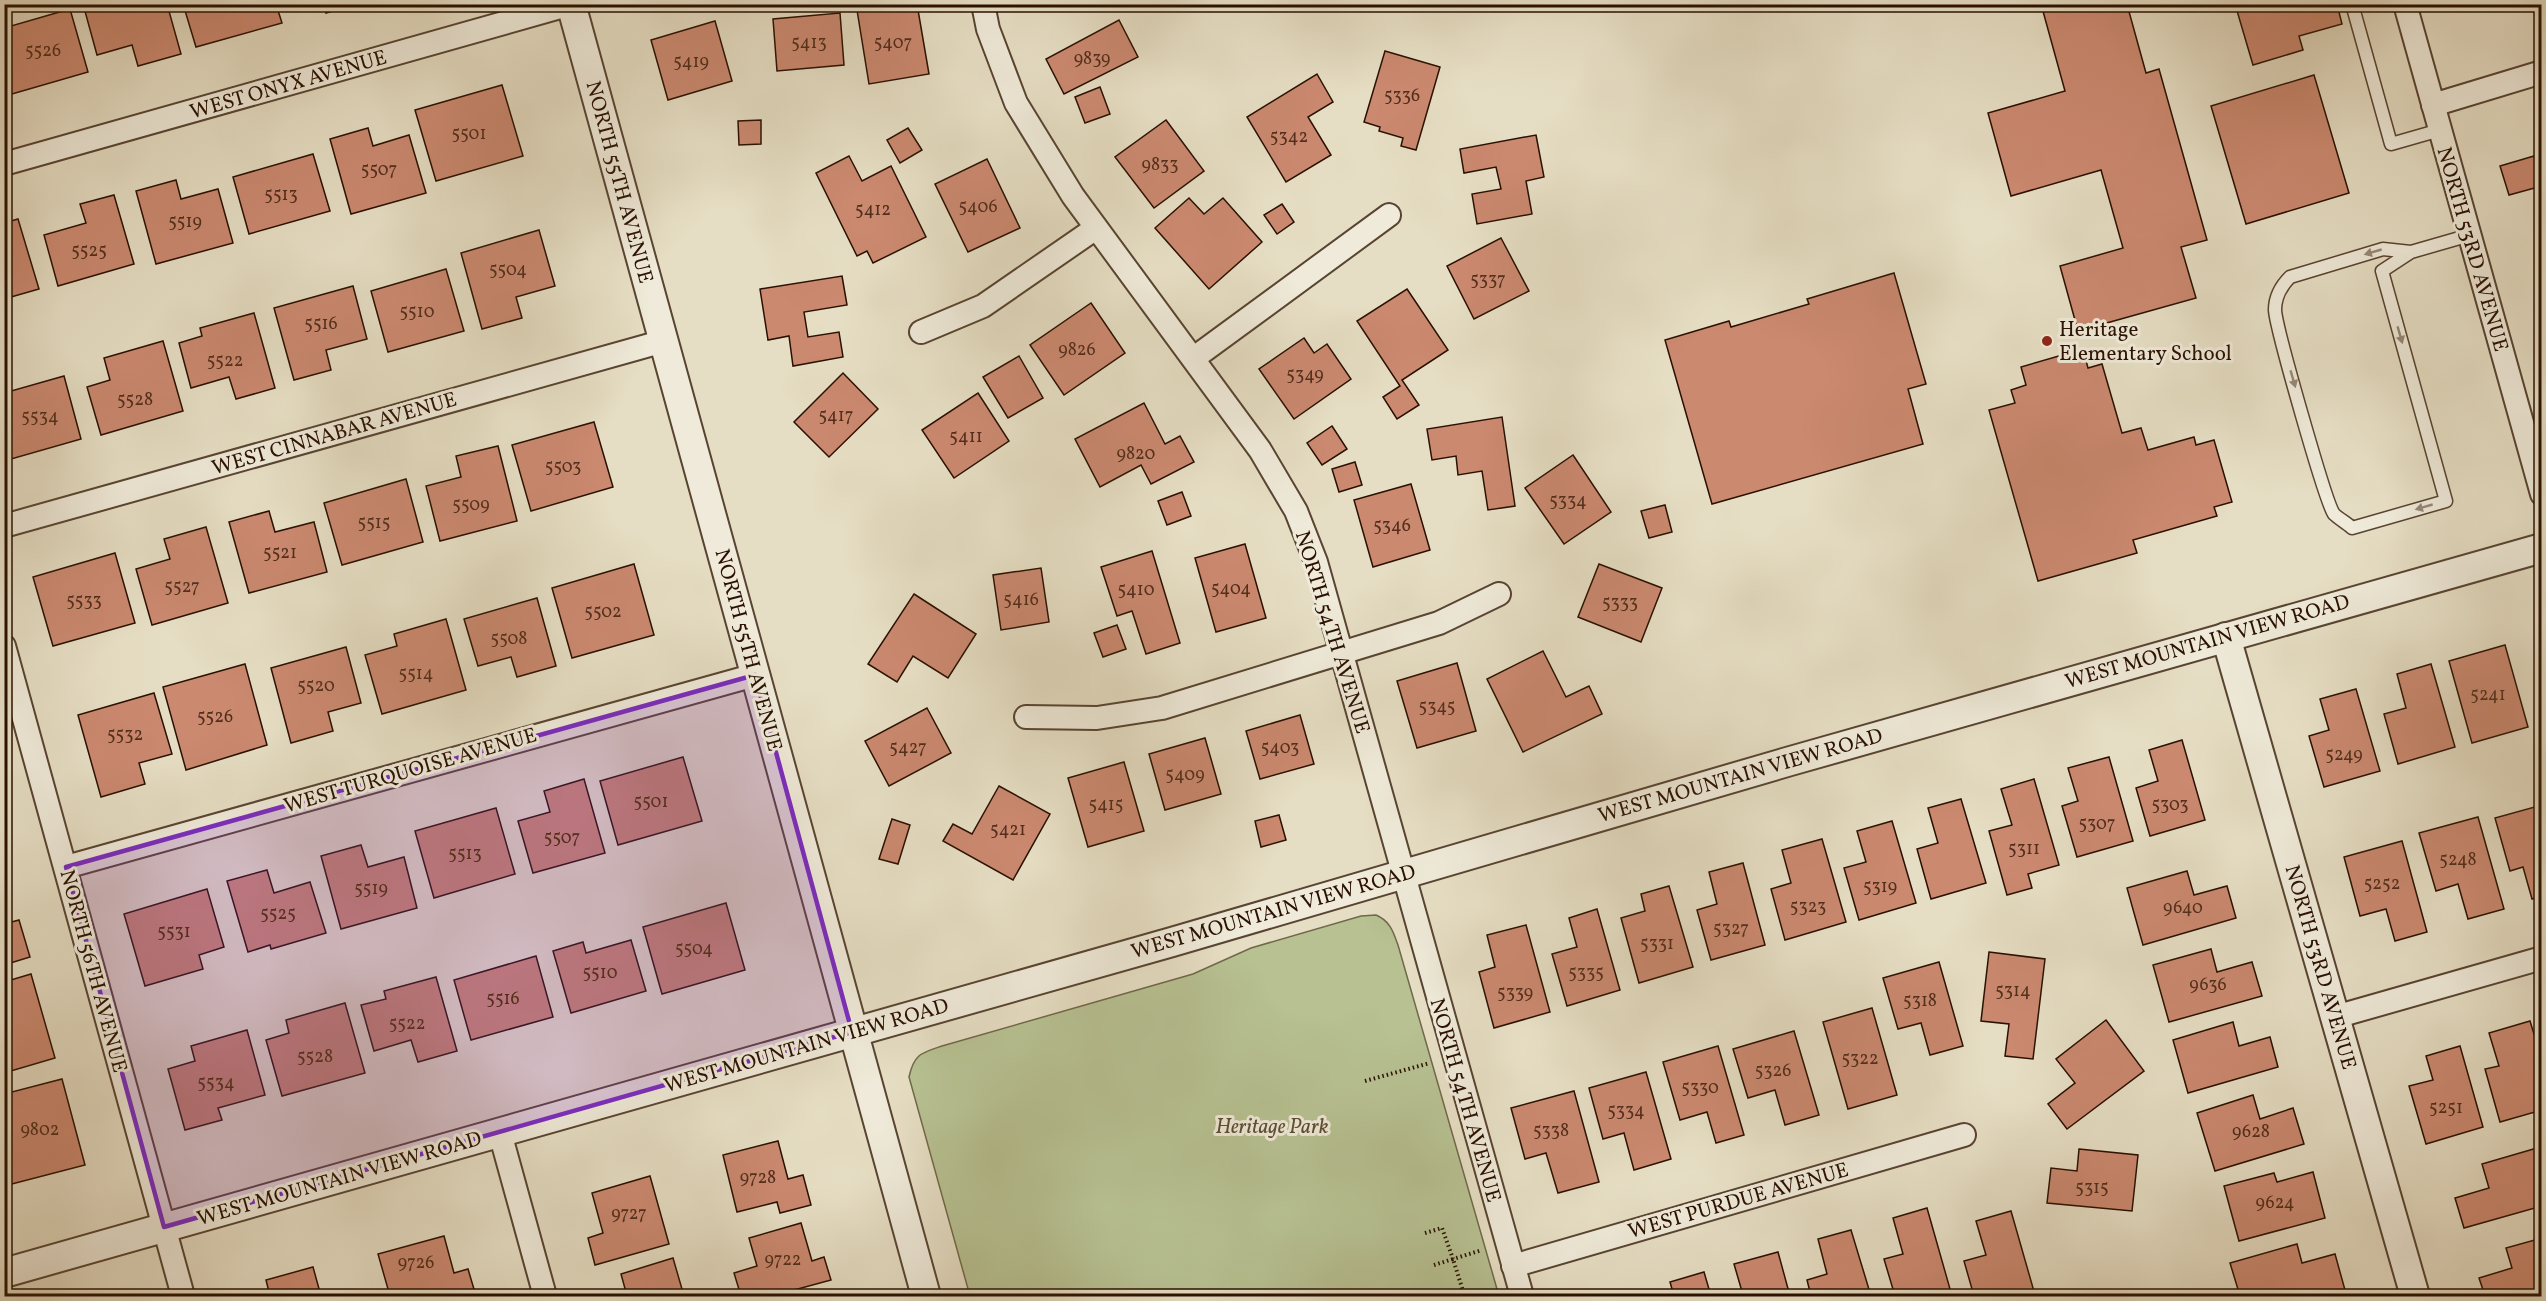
<svg xmlns="http://www.w3.org/2000/svg" width="2546" height="1301" viewBox="0 0 2546 1301" font-family="Vollkorn,serif">
	<rect width="100%" height="100%" fill="#e6dec4"/>
	<filter id="stains"><feTurbulence type="fractalNoise" baseFrequency=".00333" numOctaves="4"/><feColorMatrix values="0 0 0 0 .2 0 0 0 0 .09 0 0 0 0 .02 0 0 0 .5 -.17"/></filter>
	<radialGradient id="worn" r=".72"><stop offset=".6" stop-color="#630" stop-opacity="0"/><stop offset="1" stop-color="#630" stop-opacity=".3"/></radialGradient>
	<path fill="#b7c192" stroke="#706849" stroke-width="1.5" d="M1376,915C1390,921 1393,931 1398,945L1499,1296H970L909,1077C914,1054 921,1053 942,1046L1193,974L1251,948L1361,916Z"/>
	<g fill="#cb8970" stroke="#291000" stroke-width="1.5">
		<polygon points="83,4 167,4 181,54 138,66 132,45 97,55"/>
		<polygon points="183,4 276,4 282,23 196,47"/>
		<polygon points="323,4 356,4 326,13"/>
		<polygon points="892,4 917,4 929,74 869,84 857,10"/>
		<polygon points="2041,4 2140,4 2128,8 2146,73 2159,69 2207,240 2181,247 2196,298 2078,331 2060,266 2123,248 2101,170 2011,196 1988,113 2065,91"/>
		<polygon points="2235,4 2337,4 2342,24 2299,36 2303,50 2253,65"/>
		<polygon points="70,9 88,72 5,96 4,28"/>
		<polygon points="840,13 844,65 777,71 773,19"/>
		<polygon points="1119,20 1138,57 1064,94 1046,59"/>
		<polygon points="715,21 732,81 668,100 651,40"/>
		<polygon points="1385,51 1440,67 1416,150 1401,146 1403,138 1379,131 1380,127 1364,122"/>
		<polygon points="1317,74 1333,102 1308,117 1331,155 1286,182 1247,117"/>
		<polygon points="2314,75 2349,193 2246,224 2211,106"/>
		<polygon points="502,85 523,156 436,181 415,110"/>
		<polygon points="1100,87 1110,114 1085,123 1075,97"/>
		<polygon points="761,120 761,144 739,145 738,121"/>
		<polygon points="1166,120 1204,171 1154,208 1115,157"/>
		<polygon points="368,128 373,146 409,135 426,193 351,214 330,139"/>
		<polygon points="908,128 922,150 900,163 887,140"/>
		<polygon points="1536,135 1544,177 1526,181 1532,214 1477,224 1472,194 1501,189 1496,167 1464,173 1460,149"/>
		<polygon points="313,154 330,211 249,234 233,177"/>
		<polygon points="849,156 862,181 891,166 926,237 873,263 867,251 857,256 816,173"/>
		<polygon points="2534,156 2542,186 2509,195 2500,166"/>
		<polygon points="987,159 1020,228 968,252 935,184"/>
		<polygon points="176,180 181,199 218,189 233,243 156,264 136,191"/>
		<polygon points="114,195 134,264 58,286 44,235 86,223 80,204"/>
		<polygon points="1189,198 1204,214 1223,198 1262,242 1209,289 1155,228"/>
		<polygon points="1282,204 1294,222 1277,234 1264,215"/>
		<polygon points="18,219 39,289 4,299 4,223"/>
		<polygon points="539,230 555,286 516,297 522,318 482,329 461,253"/>
		<polygon points="1501,238 1529,291 1474,319 1447,266"/>
		<polygon points="446,269 464,331 388,352 371,291"/>
		<polygon points="1894,273 1926,384 1908,389 1923,444 1712,504 1665,340 1729,321 1731,327 1809,304 1807,299"/>
		<polygon points="842,276 847,305 804,312 808,337 839,332 843,357 793,366 789,336 768,340 760,289"/>
		<polygon points="353,286 367,339 326,350 331,370 294,380 274,308"/>
		<polygon points="1407,289 1448,350 1402,380 1419,405 1397,419 1383,397 1400,386 1357,321"/>
		<polygon points="1091,303 1125,353 1064,395 1030,345"/>
		<polygon points="254,313 275,388 236,399 229,377 191,388 179,343 202,336 200,328"/>
		<polygon points="1304,338 1314,353 1327,344 1351,379 1294,419 1259,369"/>
		<polygon points="163,341 183,411 101,435 87,387 110,380 104,358"/>
		<polygon points="2083,349 2088,368 2102,364 2122,433 2141,428 2148,450 2194,437 2196,445 2214,440 2232,502 2214,507 2217,516 2133,540 2137,553 2038,581 1989,410 2015,403 2011,390 2026,385 2021,367"/>
		<polygon points="1019,356 1043,398 1008,418 983,377"/>
		<polygon points="843,373 878,409 829,457 794,422"/>
		<polygon points="64,376 81,439 4,461 4,393"/>
		<polygon points="978,393 1009,441 954,478 922,430"/>
		<polygon points="1144,403 1165,444 1180,436 1194,462 1151,484 1141,465 1100,487 1075,439"/>
		<polygon points="1502,417 1515,506 1488,510 1482,471 1458,475 1456,456 1432,460 1427,429"/>
		<polygon points="594,422 613,487 531,511 512,445"/>
		<polygon points="1332,426 1347,449 1322,465 1307,443"/>
		<polygon points="498,446 517,521 440,541 426,486 461,477 456,456"/>
		<polygon points="1573,455 1611,512 1564,544 1525,488"/>
		<polygon points="1355,462 1362,485 1339,492 1332,469"/>
		<polygon points="406,479 423,542 342,565 324,503"/>
		<polygon points="1411,484 1430,550 1373,567 1354,500"/>
		<polygon points="1182,492 1191,516 1167,525 1158,501"/>
		<polygon points="1665,505 1672,532 1649,538 1641,511"/>
		<polygon points="269,511 275,532 314,522 327,572 249,593 229,522"/>
		<polygon points="206,527 228,603 152,625 136,569 170,559 164,539"/>
		<polygon points="1245,544 1266,618 1216,632 1195,558"/>
		<polygon points="1152,551 1180,643 1146,654 1132,611 1117,616 1101,567"/>
		<polygon points="115,553 135,623 53,646 33,577"/>
		<polygon points="634,564 654,635 572,658 552,588"/>
		<polygon points="1599,564 1662,588 1641,642 1578,617"/>
		<polygon points="1041,568 1049,622 1001,630 993,575"/>
		<polygon points="914,594 976,634 948,678 913,656 897,682 868,664"/>
		<polygon points="537,598 556,666 517,677 511,657 478,666 464,619"/>
		<polygon points="446,619 466,690 382,714 365,655 397,646 394,634"/>
		<polygon points="1117,625 1126,649 1103,657 1094,633"/>
		<polygon points="2505,645 2528,727 2472,743 2449,661"/>
		<polygon points="346,647 361,703 328,712 333,731 291,743 271,668"/>
		<polygon points="1543,651 1566,697 1589,686 1602,714 1523,752 1487,679"/>
		<polygon points="1457,663 1476,731 1417,748 1397,681"/>
		<polygon points="245,664 267,745 186,770 163,687"/>
		<polygon points="2431,664 2455,747 2398,764 2384,714 2406,708 2397,674"/>
		<polygon points="2542,671 2542,697 2535,673"/>
		<polygon points="2356,689 2380,771 2324,787 2309,736 2329,730 2320,699"/>
		<polygon points="154,693 172,754 139,763 145,784 101,797 78,715"/>
		<polygon points="927,708 951,753 889,786 865,741"/>
		<polygon points="1300,715 1314,764 1260,779 1246,731"/>
		<polygon points="1205,738 1221,794 1165,810 1149,754"/>
		<polygon points="2182,740 2205,820 2150,836 2136,788 2158,781 2149,750"/>
		<polygon points="683,757 702,821 618,845 600,781"/>
		<polygon points="2109,757 2133,841 2077,857 2062,806 2078,801 2068,768"/>
		<polygon points="1124,762 1144,831 1088,847 1068,778"/>
		<polygon points="584,779 605,853 533,873 518,821 550,812 544,791"/>
		<polygon points="2034,779 2059,865 2028,874 2032,888 2007,895 1989,831 2012,825 2001,789"/>
		<polygon points="999,786 1050,814 1013,880 943,841 953,824 972,834"/>
		<polygon points="1961,799 1986,883 1931,899 1917,849 1938,843 1928,808"/>
		<polygon points="2542,805 2542,896 2532,899 2523,867 2510,871 2495,818"/>
		<polygon points="496,808 515,874 434,898 415,831"/>
		<polygon points="1279,815 1286,840 1261,847 1255,821"/>
		<polygon points="2478,817 2504,909 2468,919 2458,884 2436,891 2419,833"/>
		<polygon points="892,819 910,825 898,864 879,859"/>
		<polygon points="1892,821 1916,903 1859,920 1844,868 1866,862 1857,831"/>
		<polygon points="1822,839 1846,922 1785,940 1771,889 1791,883 1782,850"/>
		<polygon points="2402,841 2427,932 2395,941 2386,909 2360,916 2344,857"/>
		<polygon points="361,845 368,867 404,857 417,908 341,929 321,856"/>
		<polygon points="1743,863 1765,945 1711,960 1697,910 1717,904 1709,872"/>
		<polygon points="267,870 274,893 310,882 326,933 271,949 270,945 248,952 227,881"/>
		<polygon points="2187,871 2194,895 2227,886 2236,918 2143,945 2127,888"/>
		<polygon points="1669,886 1693,967 1639,983 1621,918 1645,911 1641,894"/>
		<polygon points="207,889 224,947 199,955 203,969 145,986 124,914"/>
		<polygon points="726,903 745,970 662,994 643,927"/>
		<polygon points="1597,909 1620,990 1567,1006 1552,954 1577,947 1569,918"/>
		<polygon points="19,920 30,957 4,965 4,924"/>
		<polygon points="1526,925 1550,1012 1494,1028 1479,972 1495,967 1487,935"/>
		<polygon points="631,940 646,991 571,1013 553,951 583,942 586,953"/>
		<polygon points="2211,949 2217,972 2252,962 2262,996 2169,1022 2153,965"/>
		<polygon points="1989,952 2045,959 2033,1059 2005,1056 2009,1024 1981,1021"/>
		<polygon points="536,956 553,1017 471,1040 454,980"/>
		<polygon points="1939,962 1963,1046 1930,1055 1921,1023 1898,1029 1883,978"/>
		<polygon points="31,974 55,1058 4,1073 4,982"/>
		<polygon points="436,977 457,1051 418,1062 411,1040 374,1051 361,1005 386,999 384,991"/>
		<polygon points="345,1003 365,1073 282,1096 266,1040 289,1033 286,1020"/>
		<polygon points="1872,1008 1897,1095 1848,1109 1823,1022"/>
		<polygon points="2106,1020 2144,1071 2067,1129 2048,1104 2075,1083 2056,1059"/>
		<polygon points="2530,1021 2542,1060 2542,1110 2500,1122 2485,1069 2499,1066 2489,1033"/>
		<polygon points="2233,1022 2239,1046 2270,1037 2278,1067 2188,1093 2173,1040"/>
		<polygon points="247,1030 265,1095 218,1108 222,1120 185,1130 168,1069 195,1061 191,1046"/>
		<polygon points="1794,1031 1819,1115 1785,1125 1775,1090 1748,1098 1733,1049"/>
		<polygon points="1718,1046 1744,1135 1716,1143 1707,1112 1680,1120 1663,1062"/>
		<polygon points="2460,1046 2483,1127 2426,1144 2409,1086 2433,1080 2426,1056"/>
		<polygon points="1646,1072 1671,1159 1634,1170 1624,1133 1603,1139 1589,1088"/>
		<polygon points="62,1079 85,1165 4,1186 4,1094"/>
		<polygon points="1574,1091 1599,1182 1558,1193 1546,1153 1525,1159 1511,1108"/>
		<polygon points="2253,1095 2260,1119 2293,1108 2304,1144 2215,1171 2197,1113"/>
		<polygon points="778,1141 788,1179 803,1175 811,1205 780,1213 777,1202 737,1212 723,1155"/>
		<polygon points="2537,1148 2542,1165 2542,1206 2464,1228 2455,1198 2489,1188 2482,1164"/>
		<polygon points="2079,1149 2138,1155 2132,1211 2047,1203 2051,1168 2077,1171"/>
		<polygon points="2313,1172 2325,1218 2239,1241 2224,1186 2274,1173 2277,1182"/>
		<polygon points="650,1176 669,1244 595,1265 588,1238 603,1233 592,1193"/>
		<polygon points="1927,1208 1952,1296 1895,1296 1884,1259 1903,1254 1893,1218"/>
		<polygon points="2011,1211 2035,1295 1974,1296 1964,1261 1986,1255 1976,1221"/>
		<polygon points="801,1223 812,1261 824,1257 831,1280 772,1296 741,1296 734,1273 757,1266 749,1238"/>
		<polygon points="1851,1230 1871,1296 1811,1296 1807,1280 1827,1274 1818,1239"/>
		<polygon points="444,1236 454,1273 468,1269 476,1296 390,1296 378,1254"/>
		<polygon points="2542,1238 2542,1296 2485,1296 2479,1278 2512,1268 2506,1248"/>
		<polygon points="2297,1244 2302,1263 2335,1254 2345,1290 2321,1296 2240,1296 2230,1263"/>
		<polygon points="1778,1252 1790,1296 1737,1296 1743,1295 1734,1264"/>
		<polygon points="673,1258 684,1296 627,1296 621,1274"/>
		<polygon points="313,1267 321,1296 270,1296 266,1280"/>
		<polygon points="1704,1272 1711,1296 1674,1296 1670,1282"/>
	</g>
	<g fill="none" stroke-linecap="round" stroke-linejoin="round">
		<g stroke="#584431" stroke-width="15">
			<g id="service">
				<polyline points="2352,4 2391,144 2440,130"/>
				<path d="M2411,252L2382,271L2446,501L2352,528C2347,523 2339,519 2334,514C2326,504 2276,328 2275,310C2275,297 2281,286 2290,277L2383,249L2411,252L2470,235"/>
			</g>
		</g>
		<g stroke="#584431" stroke-width="26">
			<g id="minor">
				<polyline points="983,4 988,29 1016,103 1073,196 1260,450 1296,511 1316,562 1522,1296"/>
				<polyline points="2405,4 2542,494"/>
				<polyline points="2433,105 2542,72"/>
				<polyline points="4,164 571,4"/>
				<polyline points="921,332 983,306 1096,228"/>
				<polyline points="1194,358 1389,215"/>
				<polyline points="4,526 664,341"/>
				<polyline points="4,646 183,1296"/>
				<polyline points="1026,717 1097,718 1162,708 1439,623 1499,594"/>
				<polyline points="66,867 755,675"/>
				<polyline points="2335,1017 2542,958"/>
				<polyline points="500,1133 545,1296"/>
				<polyline points="1513,1266 1964,1135"/>
			</g>
		</g>
		<g stroke="#584431" stroke-width="32">
			<g id="tertiary">
				<polyline points="571,4 926,1296"/>
				<polyline points="2226,637 2415,1296"/>
				<polyline points="4,1273 1172,942 1787,762 2542,548"/>
			</g>
		</g>
		<g stroke="#291000" stroke-width="4" stroke-dasharray="1.5 3" stroke-linecap="butt">
			<polyline points="1365,1081 1430,1063"/>
			<polyline points="1425,1233 1442,1228 1453,1259 1482,1250"/>
			<polyline points="1434,1265 1453,1259 1463,1291 1448,1296"/>
			<polyline points="1463,1291 1468,1296"/>
		</g>
		<use href="#service" stroke="#efead9" stroke-width="12"/>
		<use href="#minor" stroke="#efead9" stroke-width="22"/>
		<use href="#tertiary" stroke="#efead9" stroke-width="28"/>
	</g>
	<defs><path id="oneway-solid" d="M-6-.8H1V-3.2L6.5 0L1 3.2V.8H-6Z" transform="scale(1.5)"/></defs>
	<g fill="#968877">
		<use href="#oneway-solid" transform="translate(2373 252) rotate(164)"/>
		<use href="#oneway-solid" transform="translate(2400 335) rotate(74)"/>
		<use href="#oneway-solid" transform="translate(2293 379) rotate(74)"/>
		<use href="#oneway-solid" transform="translate(2424 507) rotate(164)"/>
	</g>
	<path fill="#7b2cbf" fill-opacity="0.2" stroke="#7b2cbf" stroke-width="4.5" stroke-linejoin="round" d="M755,675L852,1032L164,1227L66,867Z"/>
	<circle fill="#8f2418" stroke="#efead9" stroke-width="2" cx="2047" cy="341" r="6"/>
	<g text-anchor="middle" stroke-width="6" stroke-linejoin="round" paint-order="stroke">
		<g font-size="18" fill="#522e1c">
			<text x="809" y="48">5413</text>
			<text x="893" y="48">5407</text>
			<text x="43" y="56">5526</text>
			<text x="1092" y="64">9839</text>
			<text x="691" y="67">5419</text>
			<text x="1402" y="101">5336</text>
			<text x="469" y="139">5501</text>
			<text x="1289" y="142">5342</text>
			<text x="1160" y="170">9833</text>
			<text x="379" y="175">5507</text>
			<text x="281" y="200">5513</text>
			<text x="978" y="212">5406</text>
			<text x="873" y="215">5412</text>
			<text x="185" y="227">5519</text>
			<text x="89" y="256">5525</text>
			<text x="508" y="275">5504</text>
			<text x="1488" y="285">5337</text>
			<text x="417" y="317">5510</text>
			<text x="321" y="329">5516</text>
			<text x="1077" y="355">9826</text>
			<text x="225" y="366">5522</text>
			<text x="1305" y="380">5349</text>
			<text x="135" y="405">5528</text>
			<text x="836" y="421">5417</text>
			<text x="40" y="422">5534</text>
			<text x="966" y="442">5411</text>
			<text x="1136" y="459">9820</text>
			<text x="563" y="472">5503</text>
			<text x="1568" y="506">5334</text>
			<text x="471" y="510">5509</text>
			<text x="374" y="528">5515</text>
			<text x="1392" y="531">5346</text>
			<text x="280" y="558">5521</text>
			<text x="182" y="592">5527</text>
			<text x="1231" y="594">5404</text>
			<text x="1136" y="595">5410</text>
			<text x="1021" y="605">5416</text>
			<text x="84" y="606">5533</text>
			<text x="1620" y="608">5333</text>
			<text x="603" y="617">5502</text>
			<text x="509" y="644">5508</text>
			<text x="416" y="679">5514</text>
			<text x="316" y="691">5520</text>
			<text x="2488" y="700">5241</text>
			<text x="1437" y="712">5345</text>
			<text x="215" y="722">5526</text>
			<text x="125" y="740">5532</text>
			<text x="908" y="753">5427</text>
			<text x="1280" y="753">5403</text>
			<text x="2344" y="760">5249</text>
			<text x="1185" y="780">5409</text>
			<text x="651" y="807">5501</text>
			<text x="1106" y="810">5415</text>
			<text x="2170" y="810">5303</text>
			<text x="2097" y="829">5307</text>
			<text x="1008" y="835">5421</text>
			<text x="562" y="843">5507</text>
			<text x="2024" y="854">5311</text>
			<text x="465" y="859">5513</text>
			<text x="2458" y="865">5248</text>
			<text x="2382" y="889">5252</text>
			<text x="1880" y="892">5319</text>
			<text x="371" y="894">5519</text>
			<text x="1808" y="912">5323</text>
			<text x="2183" y="913">9640</text>
			<text x="278" y="919">5525</text>
			<text x="1731" y="934">5327</text>
			<text x="174" y="937">5531</text>
			<text x="1657" y="949">5331</text>
			<text x="694" y="954">5504</text>
			<text x="600" y="978">5510</text>
			<text x="1586" y="978">5335</text>
			<text x="2208" y="990">9636</text>
			<text x="2013" y="996">5314</text>
			<text x="1515" y="998">5339</text>
			<text x="503" y="1004">5516</text>
			<text x="1920" y="1006">5318</text>
			<text x="407" y="1029">5522</text>
			<text x="315" y="1062">5528</text>
			<text x="1860" y="1064">5322</text>
			<text x="1773" y="1076">5326</text>
			<text x="216" y="1088">5534</text>
			<text x="1700" y="1093">5330</text>
			<text x="2446" y="1113">5251</text>
			<text x="1626" y="1116">5334</text>
			<text x="40" y="1135">9802</text>
			<text x="1551" y="1136">5338</text>
			<text x="2251" y="1137">9628</text>
			<text x="758" y="1183">9728</text>
			<text x="2092" y="1193">5315</text>
			<text x="2275" y="1208">9624</text>
			<text x="629" y="1219">9727</text>
			<text x="783" y="1265">9722</text>
			<text x="416" y="1268">9726</text>
		</g>
		<g font-size="21" fill="#291000" stroke="#efead9">
			<text transform="translate(288 84) rotate(-16)" y="7">WEST ONYX AVENUE</text>
			<text transform="translate(620 182) rotate(75)" y="7">NORTH 55TH AVENUE</text>
			<text transform="translate(2473 249) rotate(74)" y="7">NORTH 53RD AVENUE</text>
			<text transform="translate(334 433) rotate(-16)" y="7">WEST CINNABAR AVENUE</text>
			<text transform="translate(1333 632) rotate(73)" y="7">NORTH 54TH AVENUE</text>
			<text transform="translate(2207 641) rotate(-16)" y="7">WEST MOUNTAIN VIEW ROAD</text>
			<text transform="translate(749 650) rotate(75)" y="7">NORTH 55TH AVENUE</text>
			<text transform="translate(410 770) rotate(-16)" y="7">WEST TURQUOISE AVENUE</text>
			<text transform="translate(1740 775) rotate(-16)" y="7">WEST MOUNTAIN VIEW ROAD</text>
			<text transform="translate(1273 911) rotate(-16)" y="7">WEST MOUNTAIN VIEW ROAD</text>
			<text transform="translate(2321 967) rotate(74)" y="7">NORTH 53RD AVENUE</text>
			<text transform="translate(94 971) rotate(75)" y="7">NORTH 56TH AVENUE</text>
			<text transform="translate(806 1045) rotate(-16)" y="7">WEST MOUNTAIN VIEW ROAD</text>
			<text transform="translate(1466 1100) rotate(74)" y="7">NORTH 54TH AVENUE</text>
			<text transform="translate(339 1178) rotate(-16)" y="7">WEST MOUNTAIN VIEW ROAD</text>
			<text transform="translate(1738 1200) rotate(-16)" y="7">WEST PURDUE AVENUE</text>
		</g>
		<g font-size="21" fill="#291000" stroke="#efead9" text-anchor="start">
			<text x="2059" y="336">Heritage<tspan x="2059" dy="24">Elementary School</tspan></text>
		</g>
		<g font-size="21" font-style="italic" fill="#5b4e33" stroke="#efead9">
			<text x="1272" y="1133">Heritage Park</text>
		</g>
	</g>
	<rect width="2546" height="1301" fill="none" stroke="#e6dec4" stroke-width="24"/>
	<rect x="6" y="6" width="2534" height="1289" fill="none" stroke="#291000" stroke-width="3"/>
	<rect x="12" y="12" width="2522" height="1277" fill="none" stroke="#291000" stroke-width="1.5"/>
	<rect width="100%" height="100%" filter="url(#stains)"/>
	<rect width="100%" height="100%" fill="url(#worn)"/>
</svg>
